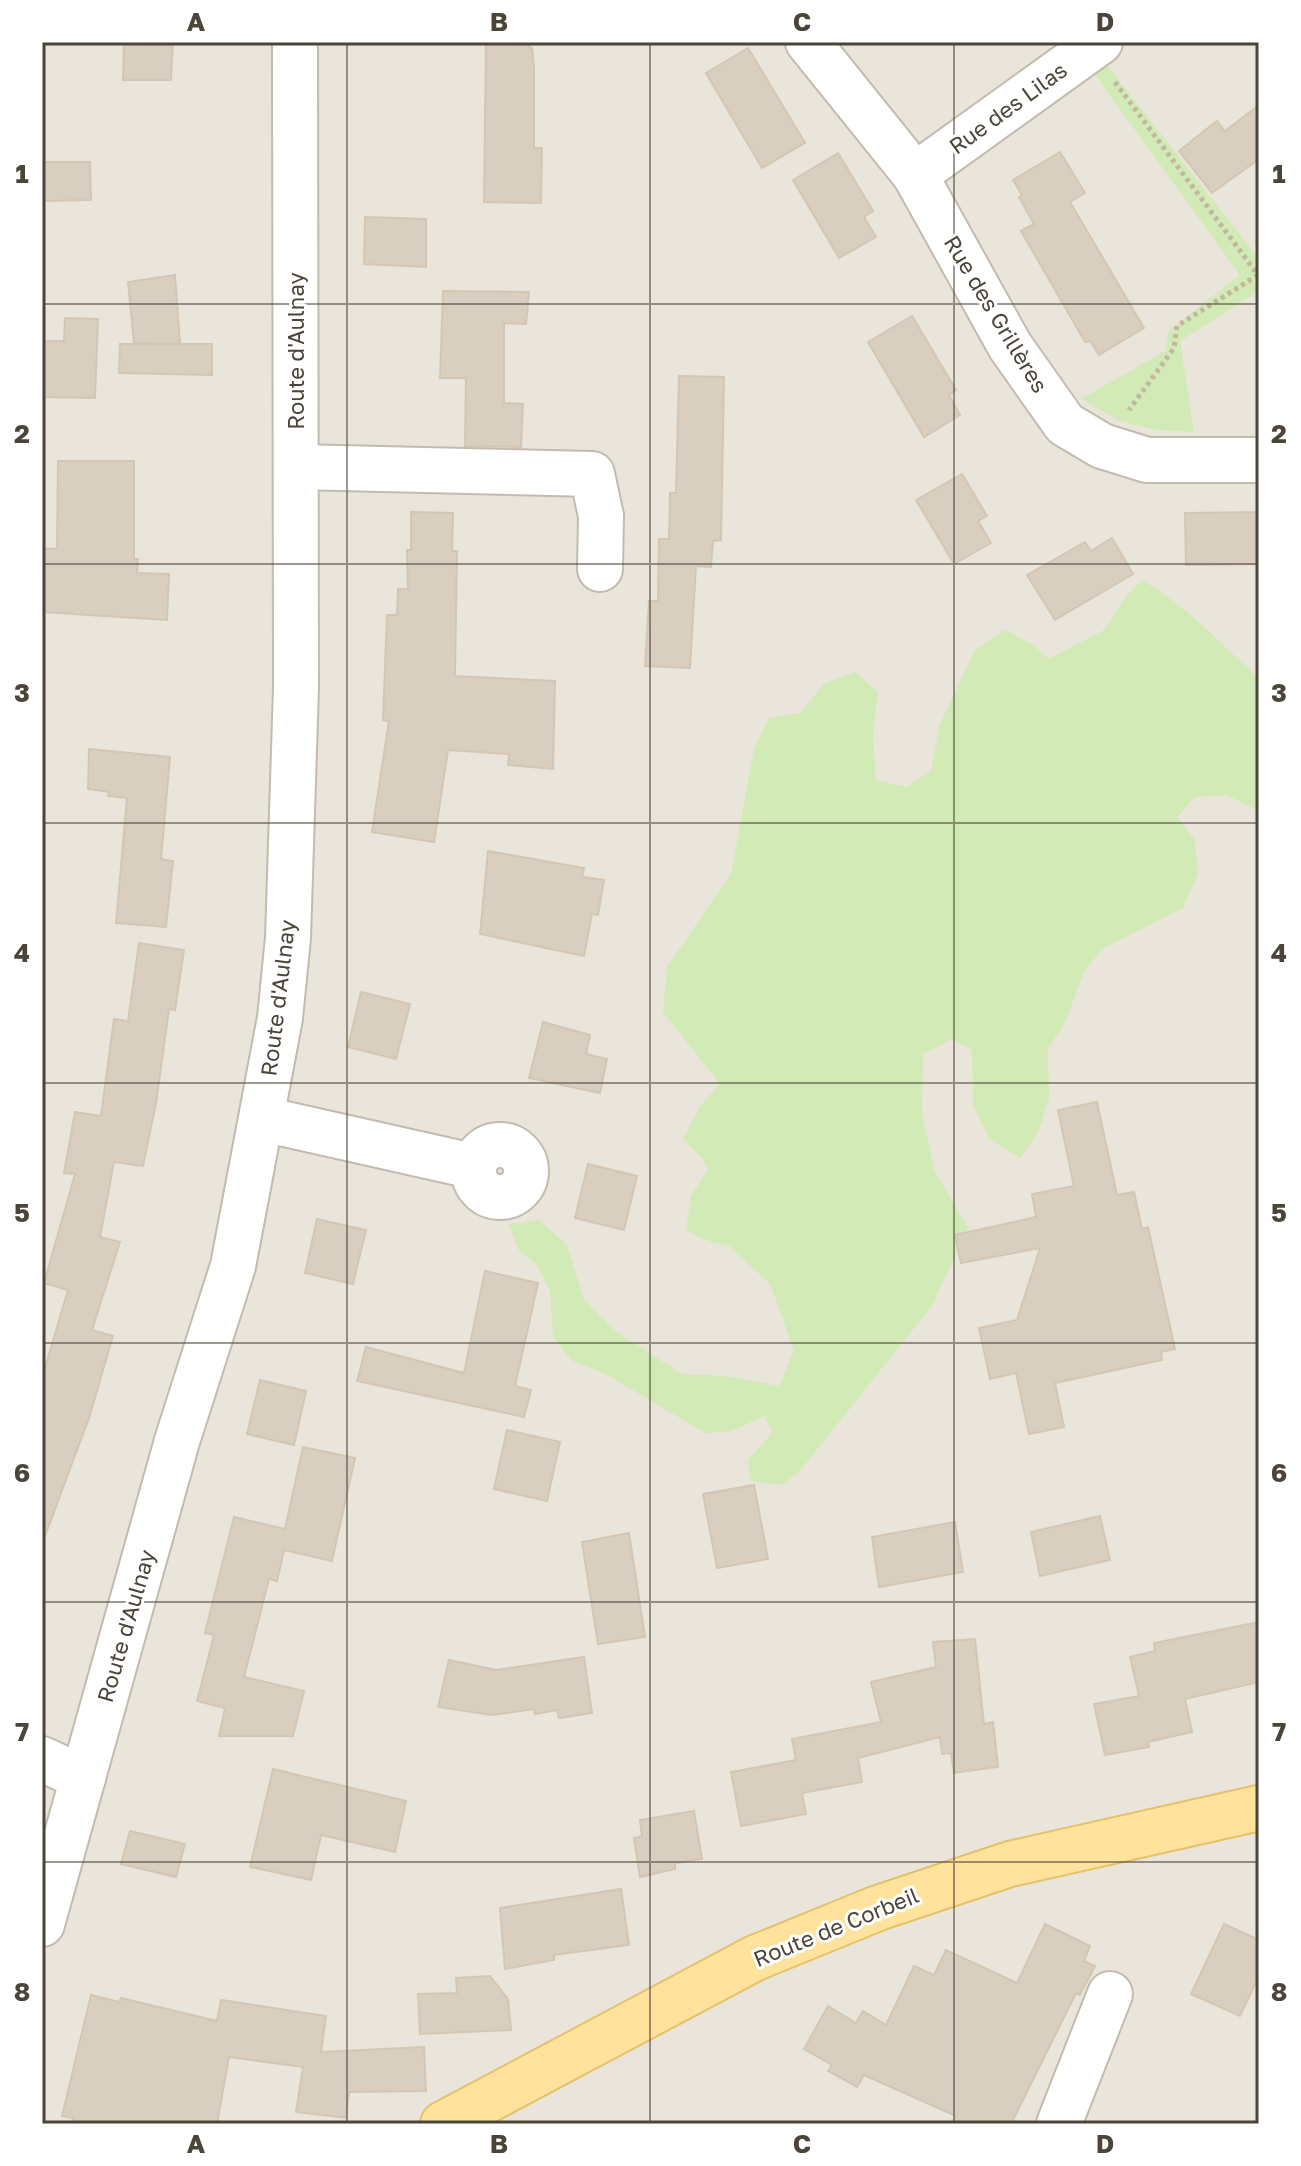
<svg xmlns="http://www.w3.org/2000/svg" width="1301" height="2166" viewBox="0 0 1301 2166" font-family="'Golos Text',sans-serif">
	<rect width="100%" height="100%" fill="#f6f3ec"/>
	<rect fill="#eae5da" x="42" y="42" width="1217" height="2082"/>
	<g fill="#d2eab5">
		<polygon points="1106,64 1259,259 1259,291 1180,341 1194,432 1156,430 1120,421 1081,399 1165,351 1169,330 1240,275 1093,72"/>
		<path d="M1142,580C1186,606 1222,644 1259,679V808L1254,809L1227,795L1195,797L1177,817L1195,840L1198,874L1183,908L1102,949L1084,972L1065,1023L1048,1048L1049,1098L1038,1133L1020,1158L989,1139L973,1105L972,1050L952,1039L923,1054L922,1113L935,1172L968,1228L932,1306L799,1472L782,1485L751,1481L748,1460L772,1433L765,1416L731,1431L705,1433L609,1376L571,1360L553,1336L550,1290L536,1264L518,1249L509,1224L539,1220L567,1245L584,1300L614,1330L682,1374L725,1376L779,1386L794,1350L770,1284L729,1246L702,1239L686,1229L691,1196L708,1169L702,1158L683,1139L700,1106L720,1084L663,1012L667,967L731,874L754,749L769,718L801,713L823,684L855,672L878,692L873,737L876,780L907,787L931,770L940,724L975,650L1005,630L1030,643L1049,659L1104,630L1126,596Z"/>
	</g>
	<g fill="#d8cfc1" stroke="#d3c7b4" stroke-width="2">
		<polygon points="124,42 173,42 171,80 123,80"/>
		<polygon points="486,42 529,42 529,47 532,48 534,67 534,148 542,148 541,203 484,202"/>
		<polygon points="748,48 805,143 762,168 706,73"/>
		<polygon points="1259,105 1259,159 1212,193 1179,151 1217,121 1225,131"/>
		<polygon points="1060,152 1085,193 1070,202 1144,328 1099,355 1090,341 1085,342 1021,231 1034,224 1019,197 1022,195 1013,180"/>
		<polygon points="838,153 873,211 864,217 876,237 839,258 793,180"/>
		<polygon points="42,162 90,162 91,200 42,201"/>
		<polygon points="365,217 426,219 426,267 364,264"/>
		<polygon points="175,275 180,344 134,343 128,282"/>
		<polygon points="443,291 529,292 526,324 504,323 504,403 523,404 521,447 465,446 466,378 440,378"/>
		<polygon points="912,316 956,390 949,395 960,415 924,437 868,342"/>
		<polygon points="65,318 98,319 95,398 42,397 42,341 64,341"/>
		<polygon points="120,344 212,344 212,375 119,373"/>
		<polygon points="679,376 724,377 721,540 713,541 711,567 696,566 690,668 645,666 649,601 658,601 659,539 669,539 670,493 676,493"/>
		<polygon points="58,461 134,461 134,559 138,559 137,573 169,574 167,620 42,612 42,548 57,549"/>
		<polygon points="962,474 987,516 978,521 991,543 954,564 916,500"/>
		<polygon points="411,512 453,513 452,551 457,551 455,676 555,681 553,769 508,765 509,754 448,750 434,842 372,832 389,721 383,720 387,615 397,615 398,589 408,589 407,550 411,550"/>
		<polygon points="1259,512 1259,564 1186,565 1185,513"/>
		<polygon points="1112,538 1133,574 1055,620 1027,575 1085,542 1091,551"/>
		<polygon points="89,749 170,757 161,859 173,861 166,927 116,923 127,798 108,796 109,792 88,789"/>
		<polygon points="488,851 584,868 582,877 604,880 598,915 592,914 584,956 480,934"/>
		<polygon points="139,943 184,950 175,1010 169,1009 156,1103 143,1166 114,1162 100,1237 120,1242 92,1330 113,1336 89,1418 45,1536 42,1535 42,1378 68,1290 44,1283 75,1174 64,1173 75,1112 101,1116 114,1019 128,1021"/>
		<polygon points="361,992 410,1004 396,1059 348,1047"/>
		<polygon points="543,1022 590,1035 586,1054 607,1059 600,1093 529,1078"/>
		<polygon points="1097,1102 1117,1195 1134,1192 1142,1229 1148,1227 1175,1349 1161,1352 1162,1360 1055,1383 1064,1427 1029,1434 1016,1373 990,1379 979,1328 1017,1320 1040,1248 961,1263 955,1235 1036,1217 1032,1194 1074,1186 1058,1110"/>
		<polygon points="588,1164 637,1176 624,1230 575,1218"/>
		<polygon points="317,1219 366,1230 353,1284 305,1273"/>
		<polygon points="485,1271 538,1283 515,1386 531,1390 524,1417 357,1381 366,1347 464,1373"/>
		<polygon points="260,1380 306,1391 294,1445 247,1434"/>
		<polygon points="507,1430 560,1442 547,1501 494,1489"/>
		<polygon points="303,1447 355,1458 332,1561 284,1550 277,1581 269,1579 244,1677 304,1691 293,1736 219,1736 225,1708 197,1701 214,1635 205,1633 234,1517 285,1529"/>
		<polygon points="754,1485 768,1559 717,1568 703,1494"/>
		<polygon points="1100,1516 1110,1560 1040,1576 1031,1532"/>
		<polygon points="955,1522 963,1572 879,1587 872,1537"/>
		<polygon points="629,1533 645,1637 598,1644 582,1542"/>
		<polygon points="1259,1622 1259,1682 1185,1699 1192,1732 1148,1742 1149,1747 1105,1755 1094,1704 1139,1696 1130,1657 1155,1651 1154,1643"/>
		<polygon points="975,1639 984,1724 993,1722 998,1767 954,1773 951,1753 942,1754 940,1737 858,1758 862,1782 802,1793 806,1814 741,1826 731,1772 796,1760 792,1739 881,1722 871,1682 936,1667 933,1642"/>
		<polygon points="584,1657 592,1713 559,1718 557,1710 535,1714 534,1709 492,1715 438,1707 449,1660 496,1670"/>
		<polygon points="273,1769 406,1801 395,1852 321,1835 311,1880 250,1867"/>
		<polygon points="694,1811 702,1859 675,1863 675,1869 640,1877 634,1838 642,1836 640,1820"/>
		<polygon points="130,1831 185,1844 176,1877 121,1864"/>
		<polygon points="621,1889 629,1945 554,1955 554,1960 505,1969 500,1908"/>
		<polygon points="1045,1924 1090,1946 1084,1961 1095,1966 1080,1995 1076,1993 1011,2124 951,2124 956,2116 864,2075 857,2087 828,2071 832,2065 804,2049 828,2006 856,2023 863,2011 886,2025 914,1966 934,1975 946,1950 1017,1983"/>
		<polygon points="1224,1924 1259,1940 1259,1976 1240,2016 1191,1994"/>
		<polygon points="490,1976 508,1999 511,2030 420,2034 418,1994 457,1993 456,1978"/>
		<polygon points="91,1995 119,2002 121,1998 217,2021 221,2000 326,2016 321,2052 424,2047 426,2091 349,2092 346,2118 296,2112 303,2067 229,2057 217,2124 72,2124 73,2118 62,2116"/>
	</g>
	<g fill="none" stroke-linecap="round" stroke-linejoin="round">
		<g stroke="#c2bbae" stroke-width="48">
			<g id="minor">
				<polyline points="808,42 915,175 1010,346 1065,424 1102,446 1147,460 1259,460"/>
				<polyline points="915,175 1100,42"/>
				<polyline points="296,467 592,474 601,516 600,569"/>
				<polyline points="263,1119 472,1166"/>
				<circle cx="500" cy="1171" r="26"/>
				<polyline points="42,1759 83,1778"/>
				<polyline points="42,1924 177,1441 233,1266 280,1018 288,938 296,688 295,42"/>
				<polyline points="1059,2124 1110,1994"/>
			</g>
		</g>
		<g stroke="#e6c16a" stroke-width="48">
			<polyline id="major" points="443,2124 755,1958 878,1908 1010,1864 1259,1808"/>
		</g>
		<polyline stroke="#c4b79f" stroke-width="5" stroke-dasharray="4 4" stroke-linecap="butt" points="1115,82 1258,275 1177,326 1174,348 1129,410"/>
		<use href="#minor" stroke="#fff" stroke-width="44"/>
		<use href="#major" stroke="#ffe39c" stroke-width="44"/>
	</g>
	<path fill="none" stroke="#4b4439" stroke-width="2" stroke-opacity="0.55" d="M347,42V2124M650,42V2124M954,42V2124M42,304H1259M42,564H1259M42,823H1259M42,1083H1259M42,1343H1259M42,1602H1259M42,1862H1259"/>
	<g text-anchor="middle" stroke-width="6" stroke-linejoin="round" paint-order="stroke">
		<g font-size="22" fill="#4b4439" stroke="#fff">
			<text transform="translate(1008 108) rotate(-36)" y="8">Rue des Lilas</text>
			<text transform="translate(996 314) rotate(59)" y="8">Rue des Grillères</text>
			<text transform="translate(296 351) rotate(-90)" y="8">Route d'Aulnay</text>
			<text transform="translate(278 998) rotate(-83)" y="8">Route d'Aulnay</text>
			<text transform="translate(126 1626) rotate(-74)" y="8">Route d'Aulnay</text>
			<text transform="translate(836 1927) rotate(-22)" y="8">Route de Corbeil</text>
		</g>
	</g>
	<rect width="1301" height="2166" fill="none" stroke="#ffffff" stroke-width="88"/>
	<rect x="44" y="44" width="1213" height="2078" fill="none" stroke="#4b4439" stroke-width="3"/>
	<g font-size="26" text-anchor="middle" font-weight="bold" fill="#4b4439">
		<text x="196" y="31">A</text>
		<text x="499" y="31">B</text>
		<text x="802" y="31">C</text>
		<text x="1105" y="31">D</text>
		<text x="22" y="183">1</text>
		<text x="1279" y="183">1</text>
		<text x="22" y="443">2</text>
		<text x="1279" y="443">2</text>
		<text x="22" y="702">3</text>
		<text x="1279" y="702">3</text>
		<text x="22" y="962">4</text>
		<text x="1279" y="962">4</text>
		<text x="22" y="1222">5</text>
		<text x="1279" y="1222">5</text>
		<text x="22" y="1482">6</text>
		<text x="1279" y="1482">6</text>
		<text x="22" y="1741">7</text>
		<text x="1279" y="1741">7</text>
		<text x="22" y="2001">8</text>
		<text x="1279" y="2001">8</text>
		<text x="196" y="2153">A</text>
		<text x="499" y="2153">B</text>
		<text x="802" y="2153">C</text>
		<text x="1105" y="2153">D</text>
	</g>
</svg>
